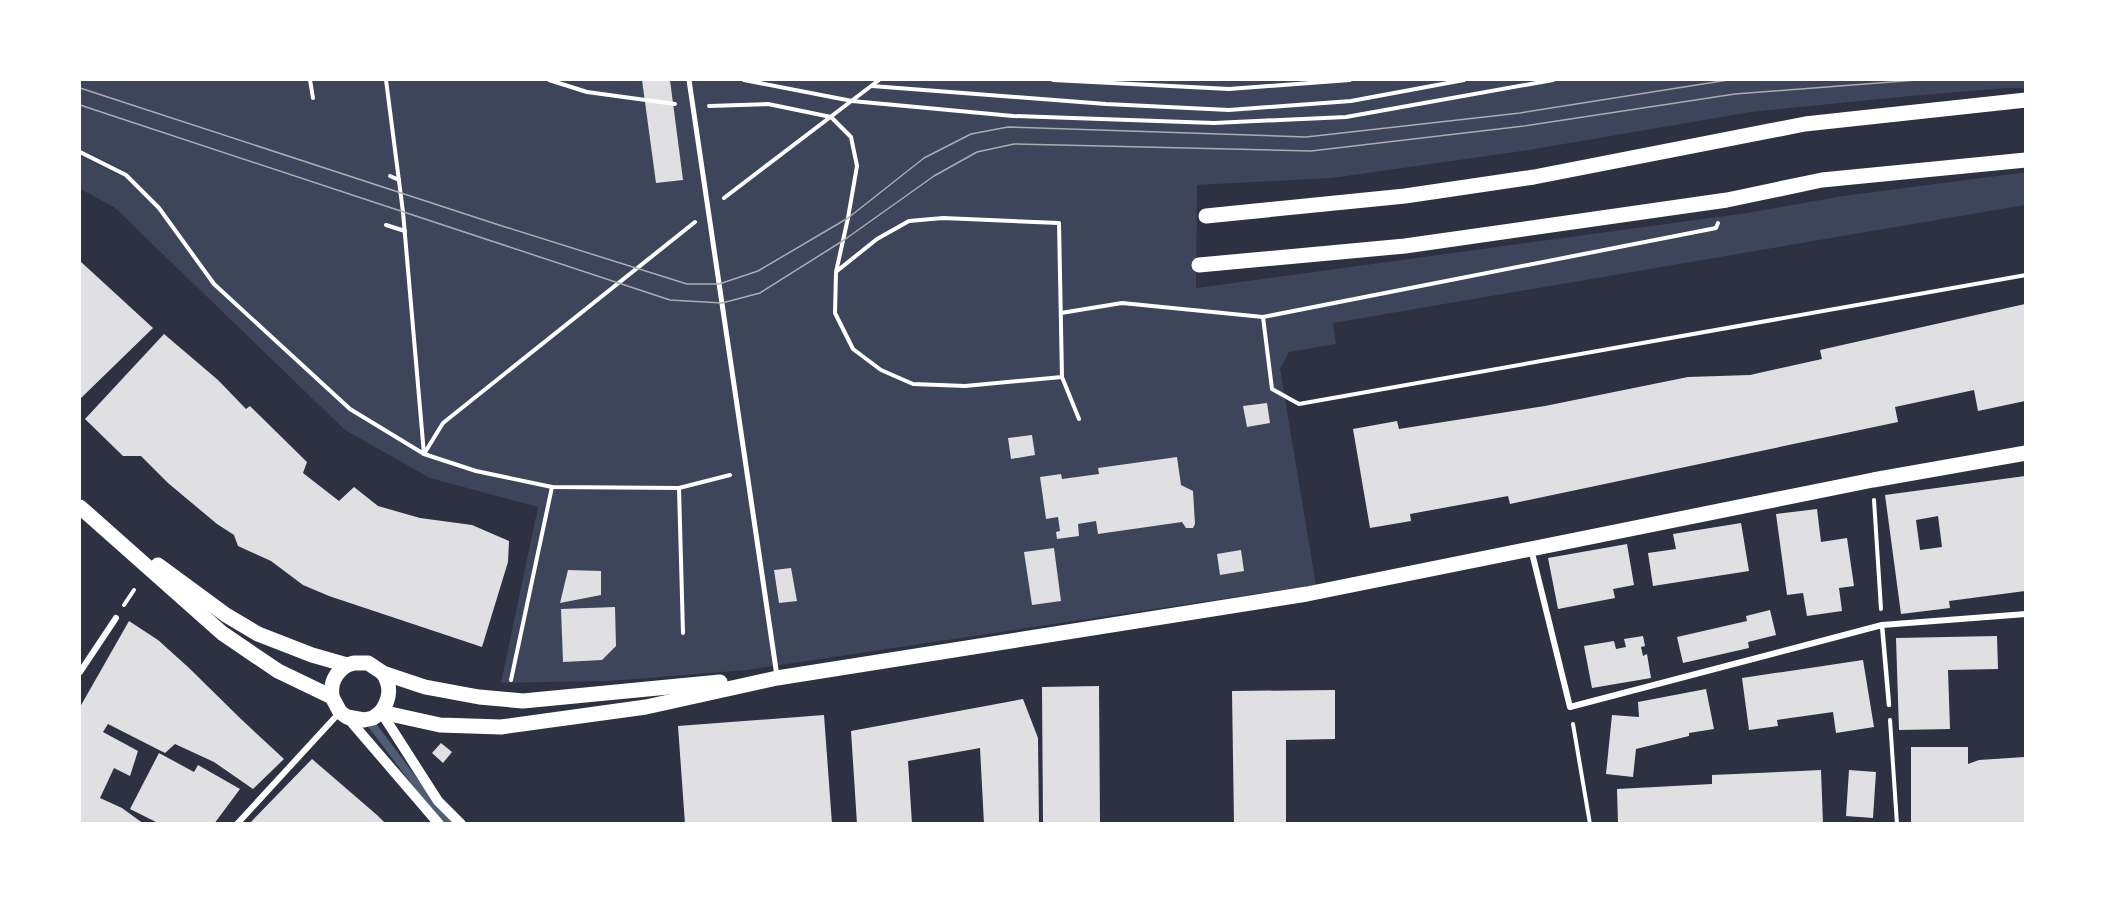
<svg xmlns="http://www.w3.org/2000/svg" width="2105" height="903" viewBox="0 0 2105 903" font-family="'Work Sans',sans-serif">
	<rect width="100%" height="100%" fill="#2d3142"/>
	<polygon fill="#3c4559" points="80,80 2025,80 2025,88 2007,88 1910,96 1751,112 1529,150 1332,178 1197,185 1196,288 1747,213 1843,196 2020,173 2025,172 2025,205 1333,323 1336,344 1289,352 1280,369 1316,585 747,670 610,681 501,683 538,507 430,478 345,430 114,207 80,189"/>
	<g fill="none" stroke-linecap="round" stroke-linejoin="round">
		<polyline stroke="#4f5d75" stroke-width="8" points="372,725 430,802 451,824"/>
	</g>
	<g fill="#e0e0e3" fill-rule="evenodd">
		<polygon points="642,80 670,80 683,180 656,183"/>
		<polygon points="80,261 153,328 80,399"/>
		<polygon points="2025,304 2025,401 1978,411 1974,390 1895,407 1898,422 1510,504 1508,496 1410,514 1411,521 1370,528 1353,429 1397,421 1399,429 1545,406 1688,377 1750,375 1822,359 1820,350"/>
		<polygon points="164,334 218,380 246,409 250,406 307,462 303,473 339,501 354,487 378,506 420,518 472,525 509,541 508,562 482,647 329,596 303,585 271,561 238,546 234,535 217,524 168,483 141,456 123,456 85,419"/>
		<polygon points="1267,403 1270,423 1247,427 1243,406"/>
		<polygon points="1032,435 1035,455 1011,459 1008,438"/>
		<polygon points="1177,457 1181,485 1193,491 1195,524 1193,528 1186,528 1182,522 1098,534 1096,521 1078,524 1079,536 1057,539 1056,532 1060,531 1058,517 1046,519 1040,477 1061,474 1062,479 1099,474 1098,468"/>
		<path d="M2025,476V591L1949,601L1950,608L1901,614L1885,495ZM1938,516L1942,547L1920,550L1916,520Z"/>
		<polygon points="1817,509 1821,542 1847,538 1854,586 1839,588 1842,611 1807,616 1803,593 1787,595 1776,514"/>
		<polygon points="1741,523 1749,571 1653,586 1648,553 1676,549 1673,534"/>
		<polygon points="1627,544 1634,585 1613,589 1615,598 1558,609 1548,558"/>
		<polygon points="1054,548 1061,601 1032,605 1024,552"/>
		<polygon points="1241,550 1244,571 1220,575 1217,554"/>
		<polygon points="791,568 797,601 779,603 774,570"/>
		<polygon points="568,570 601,571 601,595 560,603"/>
		<polygon points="615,607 616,646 602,660 563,662 561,609"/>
		<polygon points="1770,610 1776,635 1748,642 1749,648 1683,663 1677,637 1747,621 1746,616"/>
		<polygon points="129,621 158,640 188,667 242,720 284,759 253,789 214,762 175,744 165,753 108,724 103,732 138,751 130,776 114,768 100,798 122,808 144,824 80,824 80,707"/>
		<polygon points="1643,636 1645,646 1641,647 1643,656 1647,654 1651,678 1592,688 1584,646 1614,641 1616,649 1626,647 1624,639"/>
		<polygon points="1997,636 1998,669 1948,670 1950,729 1899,730 1896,638"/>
		<polygon points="1863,660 1874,727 1836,733 1833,712 1777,720 1778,726 1749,730 1742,678"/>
		<polygon points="1099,686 1100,824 1043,824 1042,687"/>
		<polygon points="1706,689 1714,729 1689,733 1689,736 1636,749 1633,777 1606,774 1612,715 1639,717 1638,702"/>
		<polygon points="1335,690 1335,739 1286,740 1286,824 1234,824 1232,691"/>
		<polygon points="1023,699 1038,738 1039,824 984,824 980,748 908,761 912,824 857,824 851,731"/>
		<polygon points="824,715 832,824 685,824 678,726"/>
		<polygon points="441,743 452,752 443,763 432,753"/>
		<polygon points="1911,747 1968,747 1968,764 1979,760 2025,757 2025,824 1911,824"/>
		<polygon points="159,753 194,772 198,765 240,789 214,824 160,824 130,809"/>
		<polygon points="312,759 377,815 386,824 249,824"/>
		<polygon points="1821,770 1823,824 1618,824 1617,789 1712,784 1712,775"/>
		<polygon points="1849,770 1876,772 1873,818 1846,816"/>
	</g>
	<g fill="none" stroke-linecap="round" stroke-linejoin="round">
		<g stroke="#fff" stroke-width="4">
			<polyline points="310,80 313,98"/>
			<polyline points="386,80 403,212 424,454 443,423 695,222"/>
			<polyline points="549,80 587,92 675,104"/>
			<polyline points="744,80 852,101 1013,116 1214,123 1346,117 1553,80"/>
			<polyline points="1053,80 1229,89 1350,80"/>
			<polyline points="872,86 1106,104 1229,110 1351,101 1464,80"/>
			<polyline points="709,106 768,104 831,117 851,137 857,166 848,218 836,272 835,313 853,349 881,370 913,384 965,386 1062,377 1079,419"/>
			<polyline points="80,152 126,175 159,208 214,284 350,409 424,454 476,471 552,487 679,488 730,475"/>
			<polyline points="390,176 399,180"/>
			<polyline points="724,198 879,80"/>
			<polyline points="386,225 405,231"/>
			<polyline points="837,271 877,239 909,221 943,218 1059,223 1062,377"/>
			<polyline points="1061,313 1122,303 1263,317 1716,228 1718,223"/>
			<polyline points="1263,317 1272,389 1299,404 2026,275"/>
			<polyline points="679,488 683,633"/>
			<polyline points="1874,500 1881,609"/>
			<polyline points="124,605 134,590"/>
			<polyline points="511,680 552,487"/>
			<polyline points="1890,720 1897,824"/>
			<polyline points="1573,724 1590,824"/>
		</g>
		<polyline stroke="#fff" stroke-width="4.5" points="1882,625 1889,705"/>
		<polyline stroke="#fff" stroke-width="5" points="689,80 777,676"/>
		<g stroke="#fff" stroke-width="6">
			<polyline points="1531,549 1570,707 1882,625 2026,614"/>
			<polyline points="80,672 116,618"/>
			<polyline points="237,824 340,712"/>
		</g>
		<g stroke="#fff" stroke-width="10">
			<polyline points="381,712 438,801 461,824"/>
			<polyline points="347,717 439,824"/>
		</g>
		<g stroke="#fff" stroke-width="15">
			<polyline points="1206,216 1405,196 1534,177 1805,124 2026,100"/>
			<polyline points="1199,265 1405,246 1727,200 1822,180 2026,160"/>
			<polyline points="80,507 222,633 278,671 332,697 340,712 347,717 364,720 373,718 381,712 440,725 501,727 646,707 777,678 1307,594 1873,480 2026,453"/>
			<polyline points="158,565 226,615 258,634 312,655 347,665 354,663 368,663 383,673 425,687 479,697 523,701 720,682"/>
			<path d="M332,697C330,683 335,673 347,665"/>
			<path d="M381,712C390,699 392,687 383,673"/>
		</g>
		<g stroke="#abadb3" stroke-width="1.5">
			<polyline points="80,88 499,225 687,284 719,284 758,271 848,218 924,158 971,134 1008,127 1306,137 1520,113 1728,80"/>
			<polyline points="80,105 670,300 722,303 760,293 844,240 934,176 977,152 1014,144 1311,151 1524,126 1735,94 1917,80"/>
		</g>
	</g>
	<rect width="2105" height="903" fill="none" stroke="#ffffff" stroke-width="162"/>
</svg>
